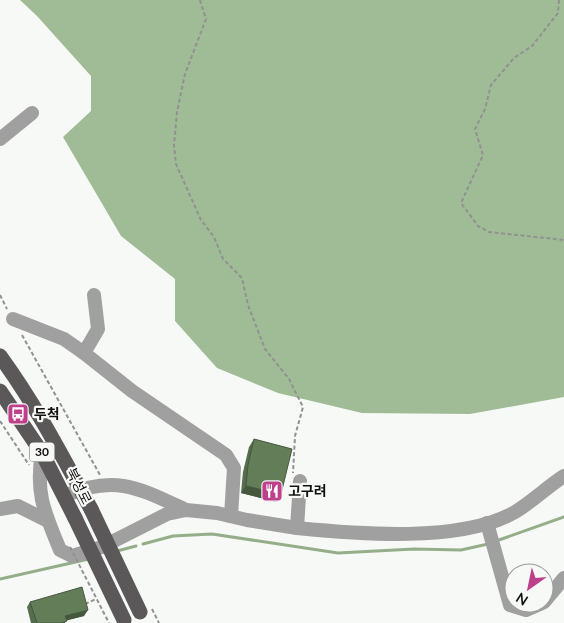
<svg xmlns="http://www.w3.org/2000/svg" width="564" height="623" viewBox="0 0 564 623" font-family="Lato,'Noto Sans KR',sans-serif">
	<rect width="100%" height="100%" fill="#f7f9f6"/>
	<polygon fill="#a0bc96" points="20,0 564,0 564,397 470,414 362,413 278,393 217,368 175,321 175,279 121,236 63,137 91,111 91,76 37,16"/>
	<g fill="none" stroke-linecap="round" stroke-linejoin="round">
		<g stroke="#93ae88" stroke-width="3">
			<polyline points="496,541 564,517"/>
			<polyline points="143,544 173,536 212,534 338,553 414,549 461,550 488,544"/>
			<polyline points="117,551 136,546"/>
			<polyline points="0,579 89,559"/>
		</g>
		<g stroke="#919290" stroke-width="2" stroke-dasharray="4 2.5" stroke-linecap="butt">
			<polyline points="200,0 206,19 185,74 177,112 174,145 176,164 201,220 214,237 223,259 242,278 248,305 265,349 289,379 303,407 295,436 293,473"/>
			<polyline points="559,0 558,13 532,46 514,58 491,85 485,109 475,129 483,155 461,203 478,226 489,232 564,240"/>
			<polyline points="0,295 7,309"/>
			<polyline points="22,335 100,475"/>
			<polyline points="0,421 29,465"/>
			<polyline points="88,582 109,623"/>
			<polyline points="85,604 96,599"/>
			<polyline points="152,609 159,623"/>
		</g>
		<g stroke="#a1a0a0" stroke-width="14">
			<polyline points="0,139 32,113"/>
			<polyline points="94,295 98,329 84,353 132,391 226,455 234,468 231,516"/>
			<polyline points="13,319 64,339 84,353"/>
			<path d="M42,453C35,494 45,513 60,550L72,556L102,547L167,514L186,510L217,513L247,520L297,528"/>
			<path d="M300,481L297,528C358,534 461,543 515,512C532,502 547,487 564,476"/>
			<path d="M64,496C115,474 139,488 186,510"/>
			<polyline points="0,509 18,506 48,521"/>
			<polyline points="487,523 510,605 526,610 542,603"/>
			<polyline points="544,602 564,578"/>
		</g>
		<g stroke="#5a5859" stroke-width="15">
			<path d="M0,356C37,407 61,454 91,509"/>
			<polyline points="0,391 42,453 75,518"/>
		</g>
		<polyline stroke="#919290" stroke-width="2" stroke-dasharray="4 2.5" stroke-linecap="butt" points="70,547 88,582"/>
		<g stroke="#5a5859" stroke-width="15">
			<polyline points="91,509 140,612"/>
			<polyline points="75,518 124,620"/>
		</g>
	</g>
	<g fill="#556c4d">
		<polygon points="254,439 276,502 241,493 243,472 249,447"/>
		<polygon points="30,602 84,616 66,620 65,623 31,623 27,607"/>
	</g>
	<g fill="#45583e">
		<polygon points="246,486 281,494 276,502 241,493"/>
		<polygon points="88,610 84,616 61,622 65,616"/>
	</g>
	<g fill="#637d59" stroke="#45583e">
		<polygon points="254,439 292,449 281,494 246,486 248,465"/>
		<polygon points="82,587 88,610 65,616 67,621 61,623 37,623 30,602"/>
	</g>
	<defs>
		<g id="bus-square" transform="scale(1.125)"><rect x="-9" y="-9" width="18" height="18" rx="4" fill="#be3f8a" stroke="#f7f9f6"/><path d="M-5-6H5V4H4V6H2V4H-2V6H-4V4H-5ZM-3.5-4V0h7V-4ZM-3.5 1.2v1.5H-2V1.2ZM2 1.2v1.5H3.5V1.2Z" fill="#fff"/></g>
		<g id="restaurant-square" transform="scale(1.125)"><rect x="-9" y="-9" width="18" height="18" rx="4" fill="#be3f8a" stroke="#f7f9f6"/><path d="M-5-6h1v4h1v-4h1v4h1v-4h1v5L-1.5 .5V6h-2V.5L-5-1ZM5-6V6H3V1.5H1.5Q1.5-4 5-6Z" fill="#fff"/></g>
	</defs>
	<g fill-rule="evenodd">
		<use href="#bus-square" x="18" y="414"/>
		<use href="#restaurant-square" x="272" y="491"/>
	</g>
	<g text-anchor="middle" stroke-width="4.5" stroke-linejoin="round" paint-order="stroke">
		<rect fill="#f7f9f6" stroke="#555755" stroke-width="1" x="29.5" y="442.5" width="25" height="19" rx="4"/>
		<g font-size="12" font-weight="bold" fill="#101110">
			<text x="42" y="456">30</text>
		</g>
		<g font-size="14" font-weight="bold" fill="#101110" stroke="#f7f9f6" text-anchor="start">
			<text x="34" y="419">두척</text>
			<text x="288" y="496">고구려</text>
		</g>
		<g font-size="14" fill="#101110" stroke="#f7f9f6">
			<text transform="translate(79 486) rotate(63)" y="5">북성로</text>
		</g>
	</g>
	<g transform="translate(529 588) rotate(213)"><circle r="24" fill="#f7f9f6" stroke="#9b9c9a"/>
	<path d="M0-4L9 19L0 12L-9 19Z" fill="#be3f8a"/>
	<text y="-8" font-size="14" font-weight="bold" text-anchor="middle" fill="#101110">N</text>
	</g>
</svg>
